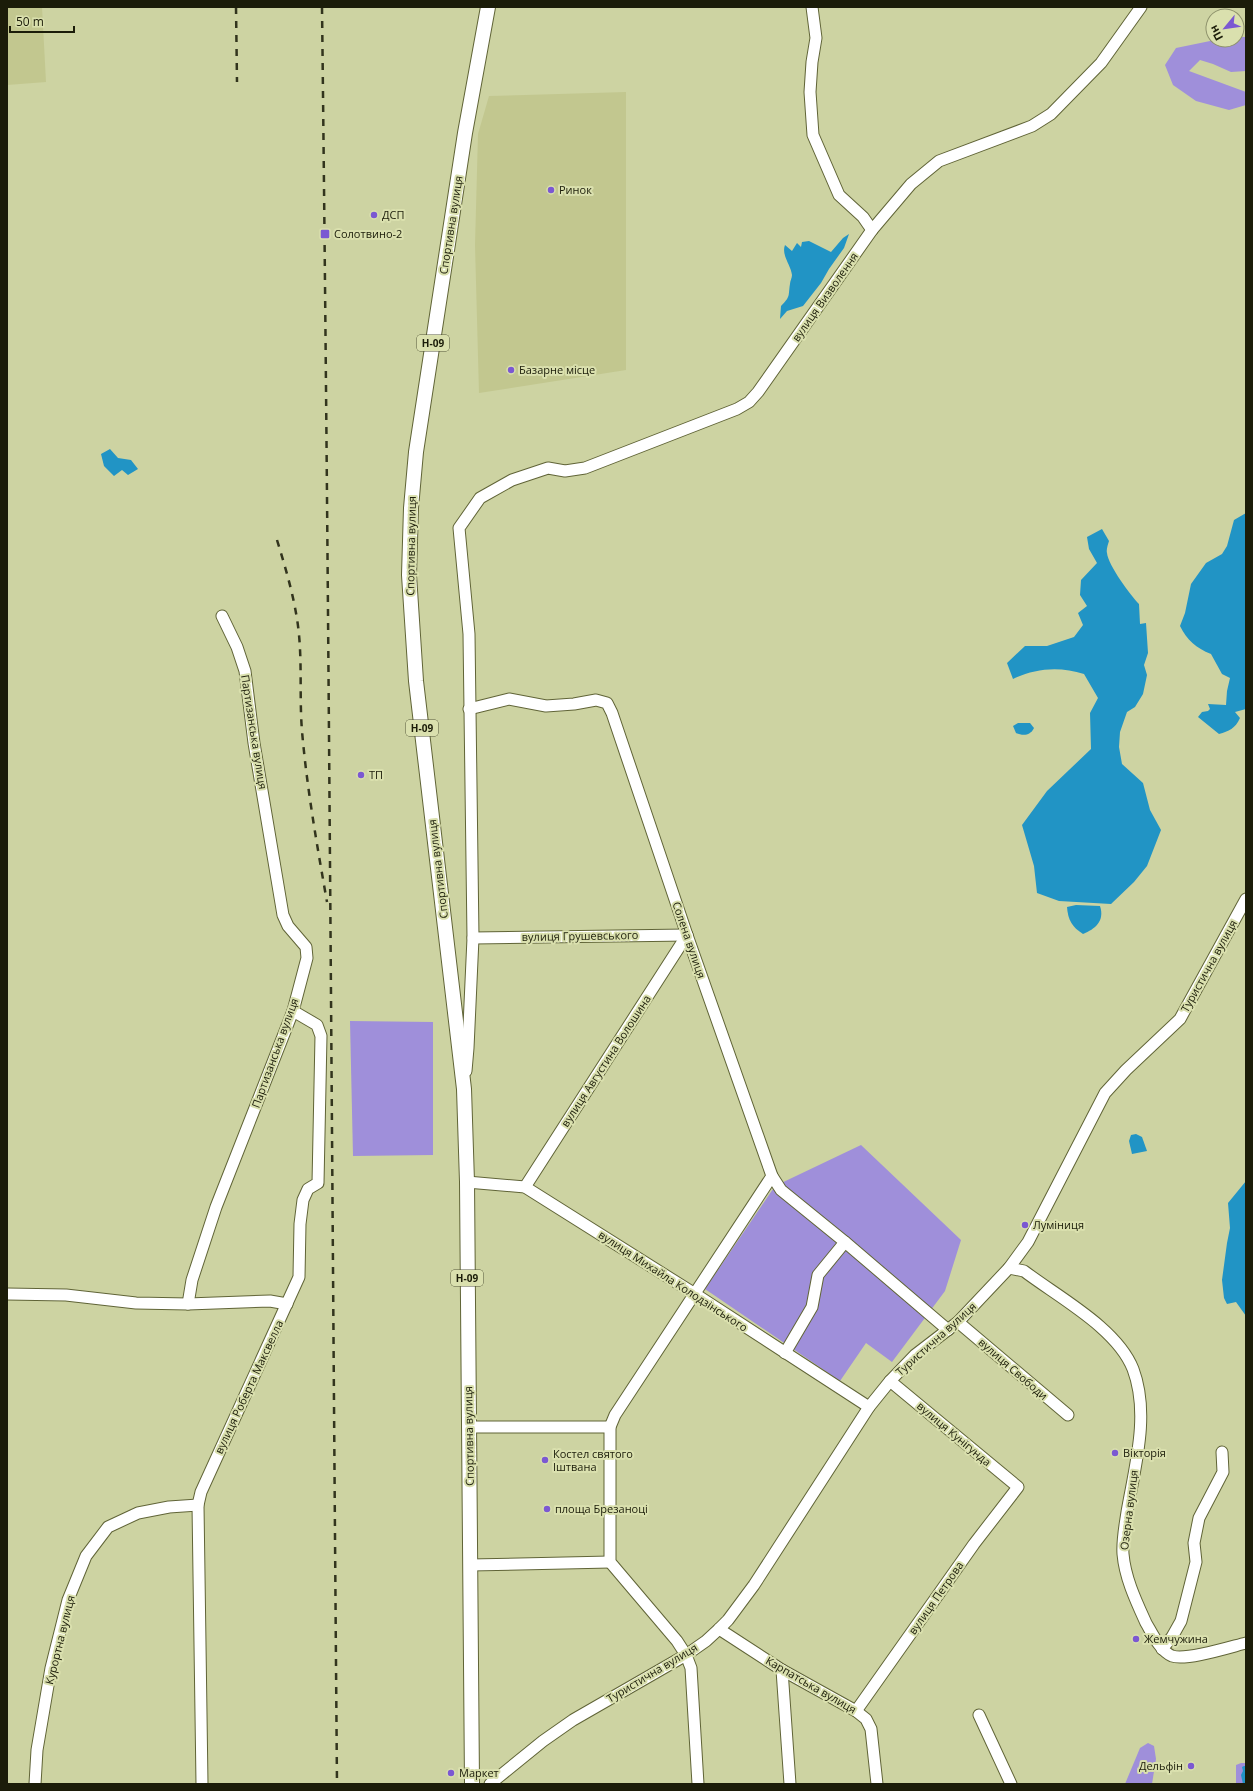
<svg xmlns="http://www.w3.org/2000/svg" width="1253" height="1791" viewBox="0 0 1253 1791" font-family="'Open Sans',sans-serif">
	<rect width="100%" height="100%" fill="#cdd3a2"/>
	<g fill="#c2c78f">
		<polygon points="7,7 42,7 46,82 7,85"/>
		<polygon points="626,92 626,370 479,393 475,245 478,134 489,96"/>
	</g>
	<g fill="#9f8fda">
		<polygon points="1237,37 1246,37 1246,71 1231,72 1213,64 1200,60 1189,71 1246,92 1246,105 1229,110 1196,101 1173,85 1165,65 1176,48 1215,40 1237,40"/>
		<polygon points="350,1021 433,1022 433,1155 353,1156"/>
		<polygon points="861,1145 961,1240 945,1291 892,1362 866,1343 840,1381 705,1289 775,1186"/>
		<polygon points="1148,1743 1154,1746 1156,1759 1152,1784 1125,1784 1140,1748"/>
		<polygon points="1241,1763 1246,1763 1246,1784 1236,1784 1236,1765"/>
	</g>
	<g fill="#2194c5">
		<path d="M849,234L844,248L829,269L821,283L803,306L787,311L780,319L781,306C791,296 788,296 790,284C790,281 792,278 792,275C791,265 781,255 785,245L792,251L797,243L801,247L802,242L809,241L831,252L843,238Z"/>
		<polygon points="110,449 118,458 131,460 138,469 128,475 122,470 114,476 104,466 101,454"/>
		<path d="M1246,513V709L1235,712L1240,718C1235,729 1229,731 1219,734L1198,717L1202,712L1208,711L1210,709L1208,704L1226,705L1227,691L1230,678L1222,674L1211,654C1196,648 1187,640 1180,626L1185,613L1191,584L1206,563L1222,554L1227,546L1234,520Z"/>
		<path d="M1102,529L1109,541C1108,544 1106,550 1107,553C1108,565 1131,596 1139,604L1140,624L1146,623L1148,653L1144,665L1147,675L1143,694L1135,707L1127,712L1120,732L1119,747L1122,764L1143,783L1150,810L1161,830L1147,866L1134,882L1111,904L1059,901L1037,893L1034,866L1022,825L1047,791L1091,749L1090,713L1098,698L1084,674C1060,666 1035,668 1013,679L1007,663L1025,646H1047L1074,637L1083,625L1078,613L1087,606L1080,595L1081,580L1097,563L1089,549L1087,537Z"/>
		<path d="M1018,723H1030L1034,728C1030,736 1023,736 1016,733L1013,726Z"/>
		<path d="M1076,905L1100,906C1105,921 1095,929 1083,934C1072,927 1068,920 1067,907Z"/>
		<polygon points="1136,1134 1142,1137 1147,1151 1132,1154 1129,1141 1131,1135"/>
		<polygon points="1246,1181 1246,1316 1236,1302 1227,1304 1224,1298 1222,1280 1227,1243 1230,1228 1228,1203"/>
		<polygon points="1244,1766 1246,1766 1246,1784 1243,1784 1241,1775 1243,1771 1242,1767"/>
	</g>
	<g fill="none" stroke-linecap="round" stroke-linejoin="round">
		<g stroke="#606437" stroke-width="13">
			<g id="minor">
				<polyline points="812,7 816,38 812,62 810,92 813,135 839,195 863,217 872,230"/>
				<polyline points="469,709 509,699 546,706 574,704 596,700 607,703 612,713 687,935 772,1176 615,1415 610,1427 610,1562 677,1641 686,1655 691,1668 698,1784"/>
				<polyline points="473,938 687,935"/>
				<polyline points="466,1071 468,1048 473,938 469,634 459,528 480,498 512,480 548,468 565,471 585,468 737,409 749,402 758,392 872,230 911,184 939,161 1032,126 1051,114 1101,63 1141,7"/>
				<polyline points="772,1176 781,1190 845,1242 948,1330"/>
				<polyline points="467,1182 525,1187 695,1294 869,1407"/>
				<polyline points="525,1187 687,935"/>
				<path d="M1009,1268L1024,1271C1058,1297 1117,1328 1133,1369C1150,1414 1135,1466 1127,1512C1125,1526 1122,1540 1123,1554C1125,1578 1136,1601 1146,1623C1152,1633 1160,1651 1172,1656C1186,1661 1230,1647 1246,1643"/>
				<polyline points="7,1294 66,1295 136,1303 188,1304 270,1301 287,1304"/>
				<polyline points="188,1304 192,1280 216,1207 293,1011 307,958 306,947 288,926 283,915 254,743 245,671 237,647 222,616"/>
				<polyline points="958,1322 1068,1415"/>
				<polyline points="785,1353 812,1307 818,1275 845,1242"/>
				<polyline points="468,1427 610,1427"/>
				<polyline points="470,1565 610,1562"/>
				<polyline points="719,1629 782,1670 856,1711 866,1719 871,1729 877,1784"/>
				<polyline points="1162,1649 1172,1637 1181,1621 1196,1562 1194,1543 1199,1518 1223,1472 1222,1452"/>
				<polyline points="782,1670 790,1784"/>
				<polyline points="856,1711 974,1544 1018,1487 890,1381"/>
				<polyline points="979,1715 1011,1784"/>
				<polyline points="35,1784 37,1750 51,1668 68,1600 86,1556 108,1527 138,1513 169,1507 198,1505"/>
				<polyline points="202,1784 198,1505 201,1492 299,1277 300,1224 303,1200 308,1189 318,1183 321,1036 317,1025 293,1011"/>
				<polyline points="490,1784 543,1741 573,1720 686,1655 706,1641 719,1629 728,1620 754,1585 869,1407 890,1381 915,1355 958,1322 1009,1268 1028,1242 1105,1093 1126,1070 1180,1019 1246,899"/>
			</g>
		</g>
		<g stroke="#606437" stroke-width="16">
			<polyline id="major" points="472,1784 467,1182 464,1089 416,681 409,575 411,508 416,452 465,133 488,7"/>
		</g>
		<use href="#minor" stroke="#fff" stroke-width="11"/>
		<use href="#major" stroke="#fff" stroke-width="14"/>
		<g stroke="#32341d" stroke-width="2.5" stroke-dasharray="7 7" stroke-linecap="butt">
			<polyline points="236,7 237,82"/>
			<path d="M322,7C329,599 332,1192 337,1784"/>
			<path d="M277,540C285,566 293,593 297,619C303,656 299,694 302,731C307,789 317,845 327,902"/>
		</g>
	</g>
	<g fill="#7b58d2" stroke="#dae0ae" stroke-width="1.5">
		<circle cx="551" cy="190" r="4"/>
		<circle cx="374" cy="215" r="4"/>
		<rect x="320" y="229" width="10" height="10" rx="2"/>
		<circle cx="511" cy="370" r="4"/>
		<circle cx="361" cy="775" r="4"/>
		<circle cx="1025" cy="1225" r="4"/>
		<circle cx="1115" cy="1453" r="4"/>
		<circle cx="545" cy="1460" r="4"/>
		<circle cx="547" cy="1509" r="4"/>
		<circle cx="1136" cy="1639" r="4"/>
		<circle cx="1191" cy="1766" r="4"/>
		<circle cx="451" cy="1773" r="4"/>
	</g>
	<g text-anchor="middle" stroke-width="4" stroke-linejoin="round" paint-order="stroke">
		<g fill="#dae0ae" stroke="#54573a" stroke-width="1">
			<rect x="417" y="335" width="32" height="16" rx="3"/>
			<rect x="406" y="720" width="32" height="16" rx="3"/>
			<rect x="451" y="1270" width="32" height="16" rx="3"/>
		</g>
		<g font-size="10" font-weight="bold" fill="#1b1c09">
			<text x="433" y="347">Н-09</text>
			<text x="422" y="732">Н-09</text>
			<text x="467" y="1282">Н-09</text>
		</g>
		<g font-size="11" fill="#1b1c09" stroke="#dae0ae" text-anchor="start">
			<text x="559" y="194">Ринок</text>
			<text x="382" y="219">ДСП</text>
			<text x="334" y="238">Солотвино-2</text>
			<text x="519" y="374">Базарне місце</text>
			<text x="369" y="779">ТП</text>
			<text x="1033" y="1229">Луміниця</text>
			<text x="1123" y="1457">Вікторія</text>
			<text x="553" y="1458">Костел святого<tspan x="553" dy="13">Іштвана</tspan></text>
			<text x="555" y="1513">площа Брезаноці</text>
			<text x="1144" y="1643">Жемчужина</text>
			<text x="1183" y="1770" text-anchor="end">Дельфін</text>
			<text x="459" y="1777">Маркет</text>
		</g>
		<g font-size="11" fill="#1b1c09" stroke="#dae0ae">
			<text transform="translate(451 225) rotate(-81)" y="4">Спортивна вулиця</text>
			<text transform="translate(825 297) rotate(-55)" y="4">вулиця Визволення</text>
			<text transform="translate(411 546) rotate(-89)" y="4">Спортивна вулиця</text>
			<text transform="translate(254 732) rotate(81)" y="4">Партизанська вулиця</text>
			<text transform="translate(438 869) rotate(-97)" y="4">Спортивна вулиця</text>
			<text transform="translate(580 936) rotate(-1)" y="4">вулиця Грушевського</text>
			<text transform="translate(689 940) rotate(71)" y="4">Солена вулиця</text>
			<text transform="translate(1209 966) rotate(-61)" y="4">Туристична вулиця</text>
			<text transform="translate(275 1053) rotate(-70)" y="4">Партизанська вулиця</text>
			<text transform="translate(606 1061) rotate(-57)" y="4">вулиця Августина Волошина</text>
			<text transform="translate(673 1281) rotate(33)" y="4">вулиця Михайла Колодзінського</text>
			<text transform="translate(936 1339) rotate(-42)" y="4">Туристична вулиця</text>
			<text transform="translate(1013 1369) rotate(41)" y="4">вулиця Свободи</text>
			<text transform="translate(249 1387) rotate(-65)" y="4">вулиця Роберта Максвелла</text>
			<text transform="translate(954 1434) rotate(40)" y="4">вулиця Кунігунда</text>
			<text transform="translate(469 1436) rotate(-91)" y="4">Спортивна вулиця</text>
			<text transform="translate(1129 1510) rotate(-83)" y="4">Озерна вулиця</text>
			<text transform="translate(936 1598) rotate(-55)" y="4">вулиця Петрова</text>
			<text transform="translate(60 1640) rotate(-76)" y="4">Курортна вулиця</text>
			<text transform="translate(652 1673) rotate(-31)" y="4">Туристична вулиця</text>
			<text transform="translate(811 1685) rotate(30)" y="4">Карпатська вулиця</text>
		</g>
	</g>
	<rect width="1253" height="1791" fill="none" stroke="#1b1c09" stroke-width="16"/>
	<g transform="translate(1225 28) rotate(241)"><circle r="19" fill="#dae0ae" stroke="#8e926c"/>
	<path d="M0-3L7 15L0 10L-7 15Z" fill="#7b58d2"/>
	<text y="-6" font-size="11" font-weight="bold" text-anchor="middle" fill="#1b1c09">Пн</text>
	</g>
	<path d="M10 26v6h64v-6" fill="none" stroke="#1b1c09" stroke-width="2"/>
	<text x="16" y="26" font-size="12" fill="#1b1c09" stroke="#dae0ae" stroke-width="3" paint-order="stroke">50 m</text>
</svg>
